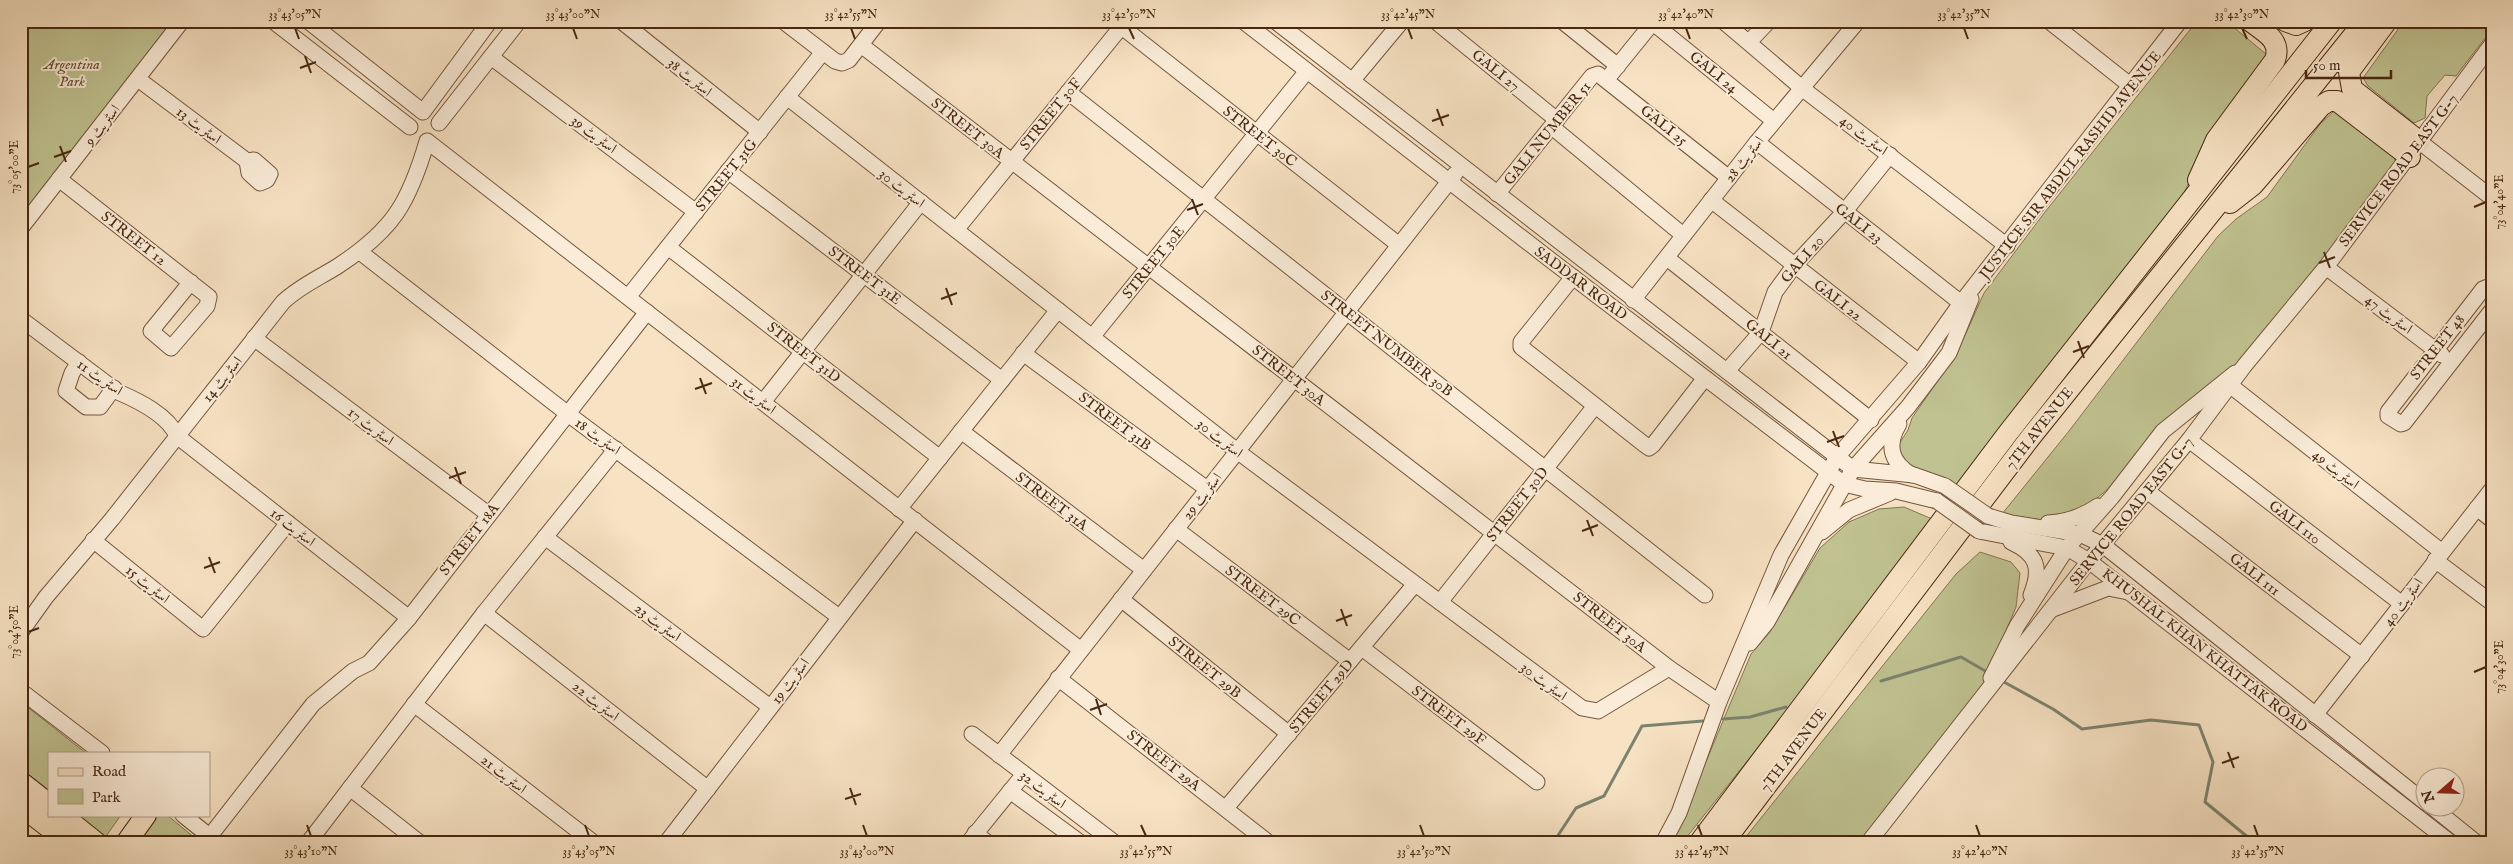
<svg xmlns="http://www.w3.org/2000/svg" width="2513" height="864" viewBox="0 0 2513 864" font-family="'IM FELL English',Amiri,serif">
	<rect width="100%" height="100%" fill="#f7e2c3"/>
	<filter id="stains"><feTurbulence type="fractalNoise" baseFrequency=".004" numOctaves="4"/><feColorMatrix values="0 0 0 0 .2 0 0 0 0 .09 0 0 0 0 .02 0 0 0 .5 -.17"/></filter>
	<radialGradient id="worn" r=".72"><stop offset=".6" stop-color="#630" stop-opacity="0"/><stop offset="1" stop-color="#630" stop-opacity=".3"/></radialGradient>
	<g fill="#c0c291" stroke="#847550">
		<polygon points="21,21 175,21 21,219"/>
		<polygon points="2197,21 2226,21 2266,54 2269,62 2203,152 2178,206 1962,487 1902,463 1895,450 1908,430 1912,418 1957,353 1984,293 2045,212"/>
		<polygon points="2404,21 2492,21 2492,29 2456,76 2445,75 2427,96 2425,118 2414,123 2368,86 2363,78"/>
		<polygon points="2334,111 2395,157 2395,166 2244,361 2156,434 2108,489 2080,512 2042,520 2002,514 2069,431 2218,236 2236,219 2267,197 2320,124"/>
		<polygon points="1904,507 1932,519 1772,730 1682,843 1672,843 1751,654 1770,632 1820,548 1849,522 1879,509"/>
		<polygon points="1980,552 2011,562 2020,573 2016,607 1976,702 1866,843 1741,843 1956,574"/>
		<polygon points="21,702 86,753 49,753 49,794 21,773"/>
		<polygon points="76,815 121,815 104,839"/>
		<polygon points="154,815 167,815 201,843 135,843"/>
	</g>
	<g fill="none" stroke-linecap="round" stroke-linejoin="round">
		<g stroke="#7c836e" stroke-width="3">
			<polyline points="1881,681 1961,657 1987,672"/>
			<polyline points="2004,682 2053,709 2082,729 2151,720 2199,725 2213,762 2205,802 2255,843"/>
			<polyline points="1723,719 1750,717 1786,707"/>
			<polyline points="1553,843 1576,808 1604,796 1642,726 1703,721"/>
		</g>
		<g stroke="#74563d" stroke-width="17">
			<g id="minor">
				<polyline points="273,21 410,127"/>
				<polyline points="308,21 423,112 490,21"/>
				<polyline points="621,21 760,132"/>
				<polyline points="783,21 835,61 842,63 849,60 879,21"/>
				<polyline points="1243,21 1548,258 1844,484 1865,489 1896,491 1937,501"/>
				<polyline points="1275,21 1853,469 1914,475 1945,486"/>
				<polyline points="1435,21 1557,120"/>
				<polyline points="1562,21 1618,66"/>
				<polyline points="1723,21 1803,89 2007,246"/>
				<polyline points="2049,21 2131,86"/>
				<polyline points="1653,23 1774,121"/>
				<polyline points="1122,27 1399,245"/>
				<polyline points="1749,42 1769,21"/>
				<polyline points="861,45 1669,668 1719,702"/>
				<polyline points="491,57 696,212"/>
				<polyline points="138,79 247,161 254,160 270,174 267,180 260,183 249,173 247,161"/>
				<polyline points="1607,79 1654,21"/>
				<polyline points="1352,81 1402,21"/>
				<polyline points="1068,92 1705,595"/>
				<polyline points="787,97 1237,451 1582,708 1598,711 1669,668"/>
				<polyline points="439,123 519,21"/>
				<polyline points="1552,127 1683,235"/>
				<polyline points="1757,142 1961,303"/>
				<polyline points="2420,142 2492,198"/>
				<polyline points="728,171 1002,380"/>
				<polyline points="59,179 209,297 207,306 171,348 151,331 191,282"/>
				<polyline points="1497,194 1592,76 1598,74 1729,178"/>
				<polyline points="1711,200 1919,362"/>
				<polyline points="21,228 182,21"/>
				<polyline points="956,230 1126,21"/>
				<polyline points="668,247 940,458"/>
				<polyline points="360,252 568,414 839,617"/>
				<polyline points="1667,258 1871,420"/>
				<polyline points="2326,267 2442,355"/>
				<polyline points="1573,277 1521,342 1521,347 1645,445 1649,448 1653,445 1705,378"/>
				<polyline points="2492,288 2488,287 2483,289 2388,412 2388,416 2401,424 2404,423 2492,310"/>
				<polyline points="628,297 823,52"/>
				<polyline points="1633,300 1757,142 1858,21"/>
				<path d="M21,319L118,392C139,401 168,415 177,436L409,618"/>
				<polyline points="1092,337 1307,71"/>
				<polyline points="254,338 488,514"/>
				<polyline points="1023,353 1207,489"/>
				<polyline points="79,362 72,373 66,391 86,407 100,407 114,388"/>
				<polyline points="1727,371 1761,332 1775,292 1794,266 1845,211 1890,155"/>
				<polyline points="2231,386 2442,552"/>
				<polyline points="763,402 921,202"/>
				<path d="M1899,424C1886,445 1891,463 1912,475"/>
				<polyline points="961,431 1144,570"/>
				<polyline points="2189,440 2402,604"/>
				<polyline points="2147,491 2362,656"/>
				<polyline points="2477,508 2492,520"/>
				<polyline points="899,509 1058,310"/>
				<polyline points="1988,516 2011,523 2080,534 2103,545 2426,803"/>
				<path d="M2048,523C2067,522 2082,517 2098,506"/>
				<polyline points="1176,529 1350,661"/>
				<polyline points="1979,531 2067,548 2089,561 2451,843"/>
				<polyline points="1822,532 1849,510 1890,493"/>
				<polyline points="545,537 770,707"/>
				<polyline points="93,540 203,629 288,523"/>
				<path d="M2011,542C2037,554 2042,568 2031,595"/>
				<polyline points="2435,560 2492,603"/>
				<polyline points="1121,599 1289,734"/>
				<polyline points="1440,602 1595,406"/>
				<polyline points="2053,609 2108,588 2128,592"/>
				<polyline points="484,613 708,789"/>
				<path d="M21,632L46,597L112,519L283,302C300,286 319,278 338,266C393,230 409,203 427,141L1081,650"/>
				<polyline points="1750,643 1767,622 1853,469 1908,407 1949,353 1971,299"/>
				<polyline points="1362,648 1537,782"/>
				<polyline points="1058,678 1269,843"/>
				<polyline points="1991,678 2017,626 2067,548 2112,497 2163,431 2235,373"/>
				<polyline points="21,691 102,753"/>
				<polyline points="414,704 594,843"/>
				<polyline points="2315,715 2492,489"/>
				<polyline points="972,734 1115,843"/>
				<polyline points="999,755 1455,174"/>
				<polyline points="350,788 420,843"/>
				<polyline points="1010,791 1081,843"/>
				<polyline points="2431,806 2477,843"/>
				<polyline points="1226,808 1415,584"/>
				<polyline points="183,815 218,843"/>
				<polyline points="975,833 988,843"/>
				<polyline points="210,836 313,704 353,671 369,663 409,618 647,312"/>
				<polyline points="308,843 484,613 616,449"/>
				<polyline points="666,843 915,520"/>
				<polyline points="968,843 1024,774"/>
				<polyline points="1663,843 1679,813 1719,702 1781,555 1837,457 1919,362 1961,303 2180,21"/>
				<polyline points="1868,843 2089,561 2189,440 2245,365 2326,267 2492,44"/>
			</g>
		</g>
		<g stroke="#482810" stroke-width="22">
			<g id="major">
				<polyline points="2285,21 2296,25 2305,21"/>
				<polyline points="2387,21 2349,72 2352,89 2420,142"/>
				<path d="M2198,180L2216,140L2275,60C2282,40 2264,32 2250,21"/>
				<polyline points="2230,203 2253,185 2321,106 2329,101 2337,101 2410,157"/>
				<polyline points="21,782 49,804"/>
				<polyline points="21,806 69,843"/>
				<polyline points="62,815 97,843"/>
				<polyline points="126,843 146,815"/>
				<polyline points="1699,843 2008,433 2332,21"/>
				<polyline points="1723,843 2030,438 2365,21"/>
			</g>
		</g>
		<use href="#minor" stroke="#faecd8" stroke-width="15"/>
		<use href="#major" stroke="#f7e2c3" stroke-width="20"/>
		<g stroke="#74563d" stroke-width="17" stroke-linecap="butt">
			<g id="minor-bridge">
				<polyline points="1945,486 1988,516"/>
				<polyline points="1937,501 1979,531"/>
			</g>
		</g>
		<use href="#minor-bridge" stroke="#faecd8" stroke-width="15"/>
	</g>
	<path fill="none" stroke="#482810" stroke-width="2" d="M295,28L299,39M573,28L577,39M851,28L855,39M1129,28L1134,39M1408,28L1412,39M1686,28L1690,39M1964,28L1968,39M2242,28L2247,39M305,56L311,73M300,68L316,62M1437,109L1443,126M1432,121L1449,115M60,146L66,162M54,157L71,151M28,167L39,163M1192,199L1198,215M2474,207L2486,202M1187,210L1203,204M2324,252L2330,268M2319,263L2335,257M946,288L952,305M941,299L957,293M2078,341L2084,358M2073,352L2089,346M700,378L706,394M695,389L712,383M1833,431L1839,447M1827,442L1844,436M455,467L461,484M449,478L466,472M1587,520L1593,536M1582,531L1598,525M209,557L215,573M204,568L220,562M1341,609L1347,626M1336,621L1352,615M28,632L39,628M2474,672L2486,667M1096,699L1101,715M1090,710L1107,704M2228,752L2234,768M2222,763L2239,757M850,788L856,805M845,799L861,794M307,825L311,836M585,825L589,836M863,825L867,836M1141,825L1146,836M1420,825L1424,836M1698,825L1702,836M1976,825L1980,836M2254,825L2258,836"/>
	<g text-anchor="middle" stroke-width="4" stroke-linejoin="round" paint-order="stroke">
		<g font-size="15" font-style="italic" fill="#664e30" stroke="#faecd8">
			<text x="72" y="69">Argentina<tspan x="72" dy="17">Park</tspan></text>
		</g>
		<g font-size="15" fill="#482810" stroke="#faecd8">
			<text transform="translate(1496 70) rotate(39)" y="5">GALI 27</text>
			<text transform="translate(1714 72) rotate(39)" y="5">GALI 24</text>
			<text transform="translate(690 77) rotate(39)" y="5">اسٹریٹ 38</text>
			<text transform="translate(1050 114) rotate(-51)" y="5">STREET 30F</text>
			<text transform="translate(102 125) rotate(-52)" y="5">اسٹریٹ 9</text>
			<text transform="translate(199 125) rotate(37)" y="5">اسٹریٹ 13</text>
			<text transform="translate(1664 125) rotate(39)" y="5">GALI 25</text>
			<text transform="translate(968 128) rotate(38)" y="5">STREET 30A</text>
			<text transform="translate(1547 133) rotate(-51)" y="5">GALI NUMBER 51</text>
			<text transform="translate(594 134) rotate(37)" y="5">اسٹریٹ 39</text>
			<text transform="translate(1864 135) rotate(37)" y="5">اسٹریٹ 40</text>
			<text transform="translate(1260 136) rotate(38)" y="5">STREET 30C</text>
			<text transform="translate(1744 159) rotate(-52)" y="5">اسٹریٹ 28</text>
			<text transform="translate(2070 165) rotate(-52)" y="5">JUSTICE SIR ABDUL RASHID AVENUE</text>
			<text transform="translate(2398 170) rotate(-53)" y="5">SERVICE ROAD EAST G-7</text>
			<text transform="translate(726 175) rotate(-51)" y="5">STREET 31G</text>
			<text transform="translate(902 188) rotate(38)" y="5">اسٹریٹ 30</text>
			<text transform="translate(1859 223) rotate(38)" y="5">GALI 23</text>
			<text transform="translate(134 238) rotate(38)" y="5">STREET 12</text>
			<text transform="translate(1802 259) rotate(-49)" y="5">GALI 20</text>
			<text transform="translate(1153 262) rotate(-51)" y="5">STREET 30E</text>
			<text transform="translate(865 275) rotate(37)" y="5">STREET 31E</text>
			<text transform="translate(1581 283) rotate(37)" y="5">SADDAR ROAD</text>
			<text transform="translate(1838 300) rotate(38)" y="5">GALI 22</text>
			<text transform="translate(2389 314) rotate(37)" y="5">اسٹریٹ 47</text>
			<text transform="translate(1769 339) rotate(39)" y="5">GALI 21</text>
			<text transform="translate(1387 343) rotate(38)" y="5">STREET NUMBER 30B</text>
			<text transform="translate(2437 347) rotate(-52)" y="5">STREET 48</text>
			<text transform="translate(804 352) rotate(38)" y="5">STREET 31D</text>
			<text transform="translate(1289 375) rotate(38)" y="5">STREET 30A</text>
			<text transform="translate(100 377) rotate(35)" y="5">اسٹریٹ 11</text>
			<text transform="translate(222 379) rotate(-51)" y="5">اسٹریٹ 14</text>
			<text transform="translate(754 395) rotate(38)" y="5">اسٹریٹ 31</text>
			<text transform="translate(1115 421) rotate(37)" y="5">STREET 31B</text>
			<text transform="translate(371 426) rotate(37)" y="5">اسٹریٹ 17</text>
			<text transform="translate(2039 428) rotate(-52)" y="5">7TH AVENUE</text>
			<text transform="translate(598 436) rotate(36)" y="5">اسٹریٹ 18</text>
			<text transform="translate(1220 438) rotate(38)" y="5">اسٹریٹ 30</text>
			<text transform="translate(2336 469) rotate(38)" y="5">اسٹریٹ 49</text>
			<text transform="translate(1202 496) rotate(-52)" y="5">اسٹریٹ 29</text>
			<text transform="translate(1052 501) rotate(37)" y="5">STREET 31A</text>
			<text transform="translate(1517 504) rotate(-52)" y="5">STREET 30D</text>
			<text transform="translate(2131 511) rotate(-51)" y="5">SERVICE ROAD EAST G-7</text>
			<text transform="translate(2295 522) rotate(38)" y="5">GALI 110</text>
			<text transform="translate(293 527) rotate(38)" y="5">اسٹریٹ 16</text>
			<text transform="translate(469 539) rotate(-52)" y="5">STREET 18A</text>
			<text transform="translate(2255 574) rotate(38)" y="5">GALI 111</text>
			<text transform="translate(148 584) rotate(39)" y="5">اسٹریٹ 15</text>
			<text transform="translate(1263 595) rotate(37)" y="5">STREET 29C</text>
			<text transform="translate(2403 602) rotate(-53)" y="5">اسٹریٹ 40</text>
			<text transform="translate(658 622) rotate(37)" y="5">اسٹریٹ 23</text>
			<text transform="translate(1610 622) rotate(38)" y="5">STREET 30A</text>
			<text transform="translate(2205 650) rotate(38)" y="5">KHUSHAL KHAN KHATTAK ROAD</text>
			<text transform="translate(1205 667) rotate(39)" y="5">STREET 29B</text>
			<text transform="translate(790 681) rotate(-53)" y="5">اسٹریٹ 19</text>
			<text transform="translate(1544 681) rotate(37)" y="5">اسٹریٹ 30</text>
			<text transform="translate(1321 696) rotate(-50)" y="5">STREET 29D</text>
			<text transform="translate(596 701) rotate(38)" y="5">اسٹریٹ 22</text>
			<text transform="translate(1449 715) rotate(37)" y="5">STREET 29F</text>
			<text transform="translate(1793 750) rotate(-53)" y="5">7TH AVENUE</text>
			<text transform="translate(1164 760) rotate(38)" y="5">STREET 29A</text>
			<text transform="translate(504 774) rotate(38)" y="5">اسٹریٹ 21</text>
			<text transform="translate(1043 789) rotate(37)" y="5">اسٹریٹ 32</text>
		</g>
	</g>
	<rect width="2513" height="864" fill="none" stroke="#f7e2c3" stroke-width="55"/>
	<rect x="48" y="752" width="162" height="65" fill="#faecd8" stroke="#b39e88"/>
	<rect x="58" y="768" width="25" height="8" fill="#f7e2c3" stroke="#b39e88"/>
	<text x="92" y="776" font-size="15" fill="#482810">Road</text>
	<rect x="58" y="789" width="25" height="15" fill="#c0c291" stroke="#b39e88"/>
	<text x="92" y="802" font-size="15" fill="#482810">Park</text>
	<g transform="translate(2440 792) rotate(250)"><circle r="24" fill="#faecd8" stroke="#b39e88"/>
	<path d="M0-4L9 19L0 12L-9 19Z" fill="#8f2418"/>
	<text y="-8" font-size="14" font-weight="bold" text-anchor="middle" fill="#482810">N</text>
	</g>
	<path d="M2306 70v8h85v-8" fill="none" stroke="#482810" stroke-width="2.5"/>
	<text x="2313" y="70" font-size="15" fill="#482810" stroke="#faecd8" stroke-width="4" paint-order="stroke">50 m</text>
	<rect x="28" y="28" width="2458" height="808" fill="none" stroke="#482810" stroke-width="2"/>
	<g font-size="12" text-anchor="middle" fill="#482810">
		<text x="295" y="18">33°43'05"N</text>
		<text x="573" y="18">33°43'00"N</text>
		<text x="851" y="18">33°42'55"N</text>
		<text x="1129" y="18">33°42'50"N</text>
		<text x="1408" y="18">33°42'45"N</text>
		<text x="1686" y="18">33°42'40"N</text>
		<text x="1964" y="18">33°42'35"N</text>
		<text x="2242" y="18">33°42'30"N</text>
		<text transform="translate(14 167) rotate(-90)" y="4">73°05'00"E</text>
		<text transform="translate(2499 202) rotate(-90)" y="4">73°04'40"E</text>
		<text transform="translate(14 632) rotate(-90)" y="4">73°04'50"E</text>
		<text transform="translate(2499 667) rotate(-90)" y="4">73°04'30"E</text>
		<text x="311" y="855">33°43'10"N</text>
		<text x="589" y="855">33°43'05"N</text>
		<text x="867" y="855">33°43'00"N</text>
		<text x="1146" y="855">33°42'55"N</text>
		<text x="1424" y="855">33°42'50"N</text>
		<text x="1702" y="855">33°42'45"N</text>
		<text x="1980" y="855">33°42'40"N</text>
		<text x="2258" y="855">33°42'35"N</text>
	</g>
	<rect width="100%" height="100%" filter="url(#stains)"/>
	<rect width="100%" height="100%" fill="url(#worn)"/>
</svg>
